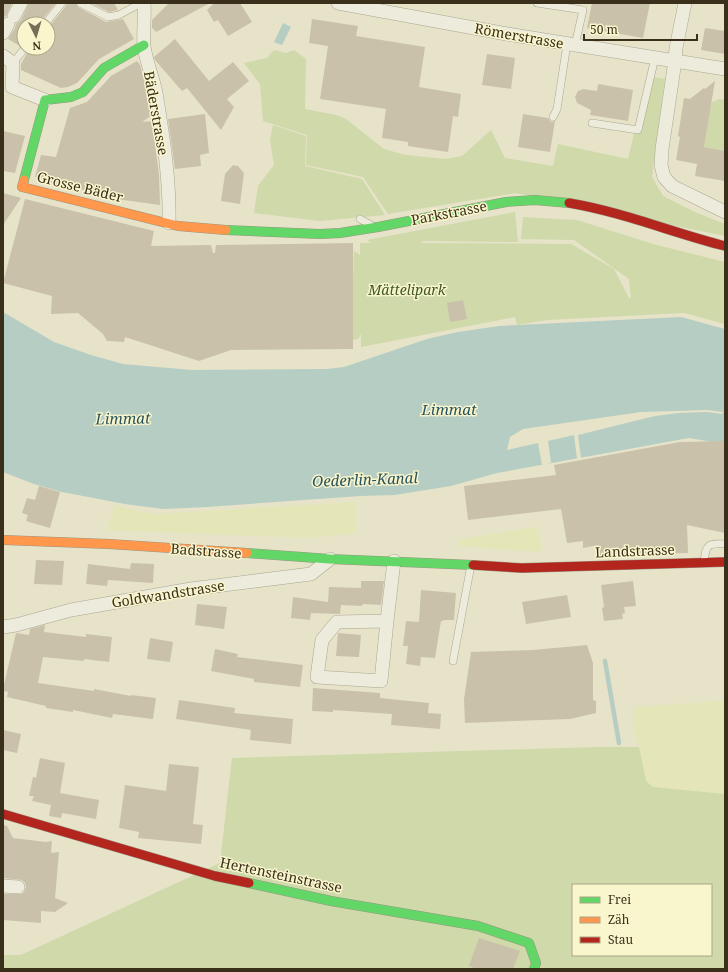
<svg xmlns="http://www.w3.org/2000/svg" width="728" height="972" viewBox="0 0 728 972" font-family="'Noto Serif',serif">
	<rect width="100%" height="100%" fill="#e6e3c9"/>
	<g fill="#e5e6b7">
		<polygon points="355,502 356,533 309,538 107,530 114,506 153,514"/>
		<polygon points="538,527 542,552 459,546 460,539"/>
		<polygon points="725,701 725,794 653,787 646,781 634,726 633,707"/>
	</g>
	<g fill="#cfd9aa" fill-rule="evenodd">
		<polygon points="274,50 286,53 294,50 306,59 305,109 336,115 346,119 384,149 406,155 445,159 462,156 491,130 505,158 553,166 558,144 628,159 648,76 665,79 652,177 663,196 697,213 725,224 725,236 516,193 388,214 363,177 306,165 307,135 263,121 260,84 244,63 267,58"/>
		<polygon points="720,99 725,100 725,151 704,147 707,130 705,129 708,111 710,110 712,102"/>
		<polygon points="273,125 306,136 305,166 362,179 385,215 319,221 254,213 258,186 274,165 270,140"/>
		<polygon points="515,212 518,242 424,241 420,243 571,244 614,269 629,298 631,298 629,279 574,240 521,239 523,217 577,220 653,244 725,262 725,324 684,313 547,320 517,325 515,317 361,347 361,334 358,339 351,340 354,251 360,255 360,243 371,243 367,240"/>
		<path d="M597,747H639L646,781L653,787L725,794V969H3V955H21L220,863L232,758ZM573,885H711V955H573Z"/>
	</g>
	<g fill="#b6cdc3">
		<polygon points="283,23 291,27 282,45 274,42"/>
		<polygon points="3,312 54,342 91,355 123,364 192,370 327,369 344,367 427,339 458,332 499,326 681,317 725,329 725,444 689,438 497,473 451,486 395,495 360,496 207,507 163,509 125,504 62,492 34,484 3,472"/>
	</g>
	<polygon fill="#e6e3c9" points="707,410 723,412 722,414 707,412 679,413 655,416 578,435 581,458 579,459 577,459 574,435 548,441 551,463 542,465 538,443 507,450 510,437 523,429 641,412"/>
	<g fill="none" stroke-linecap="round" stroke-linejoin="round">
		<polyline stroke="#b6cdc3" stroke-width="4.5" points="605,661 619,743"/>
	</g>
	<g fill="#cac1aa">
		<polygon points="3,3 12,3 6,16 3,18"/>
		<polygon points="29,3 56,3 41,21 40,24 24,24 24,43 20,46 8,39 15,28 16,24 21,20"/>
		<polygon points="67,3 75,3 78,7 106,22 123,19 134,39 99,59 77,83 68,87 61,88 21,70 21,64 30,48 48,48 48,28 66,6"/>
		<polygon points="91,3 114,3 118,10 109,12"/>
		<polygon points="169,3 210,3 156,32 152,28 152,20"/>
		<polygon points="214,3 240,3 252,22 228,36 218,20 214,22 207,10"/>
		<polygon points="592,3 650,3 643,38 587,28"/>
		<polygon points="312,19 358,26 356,36 425,47 419,87 461,94 458,117 453,116 448,152 408,146 408,142 382,138 386,109 320,99 328,46 309,43"/>
		<polygon points="705,28 725,31 725,54 701,50"/>
		<polygon points="175,39 209,81 233,62 249,81 227,99 234,107 221,130 187,88 182,91 155,60 154,57"/>
		<polygon points="487,54 515,58 511,89 482,85"/>
		<polygon points="137,61 140,65 145,83 151,110 152,115 142,122 152,121 159,175 160,205 116,199 116,197 44,181 44,179 35,177 41,155 56,157 70,108 87,102 111,76"/>
		<polygon points="715,81 704,147 725,151 725,181 695,176 697,164 676,160 680,137 678,136 684,98 690,99 704,88 705,89"/>
		<polygon points="598,84 633,90 628,121 590,115 591,110 577,103 575,97 578,91 583,89 597,91"/>
		<polygon points="205,114 209,153 200,155 201,166 175,169 168,119"/>
		<polygon points="523,114 548,118 551,122 555,121 550,152 518,147"/>
		<polygon points="3,131 25,136 15,173 3,171"/>
		<polygon points="233,165 238,166 244,173 240,204 221,201 225,174"/>
		<polygon points="3,193 21,198 3,225"/>
		<polygon points="25,199 154,231 151,246 211,245 213,253 215,253 216,245 353,243 353,349 231,350 199,361 125,337 124,342 107,341 103,334 78,313 51,314 52,296 3,283"/>
		<polygon points="463,300 467,319 450,322 447,303"/>
		<polygon points="725,441 725,533 687,525 688,553 600,555 598,545 583,548 583,541 567,543 561,509 468,520 464,486 556,475 554,465 680,442"/>
		<polygon points="39,486 60,492 50,528 26,521 28,515 22,513 27,498 35,500"/>
		<polygon points="36,560 64,561 62,585 34,584"/>
		<polygon points="131,563 154,564 153,583 108,580 107,586 86,584 88,564 130,569"/>
		<polygon points="361,581 384,581 381,605 363,604 362,606 341,605 340,614 311,613 310,620 291,618 293,597 328,602 329,587 361,588"/>
		<polygon points="633,581 636,606 624,607 625,613 622,614 623,619 604,621 602,608 604,607 601,585"/>
		<polygon points="421,590 456,593 454,620 443,620 443,621 441,621 435,658 421,657 420,666 406,664 408,646 403,646 406,621 419,622"/>
		<polygon points="567,595 571,617 526,624 522,602"/>
		<polygon points="197,604 227,607 224,629 195,625"/>
		<polygon points="45,625 44,632 86,637 86,634 112,637 109,662 84,659 84,661 43,657 38,683 94,691 94,689 131,696 131,695 156,698 153,719 113,714 112,718 73,710 73,712 46,708 46,706 7,697 8,692 3,691 3,689 16,633 29,635 30,629"/>
		<polygon points="338,633 361,635 359,657 336,656"/>
		<polygon points="150,638 173,642 170,662 147,659"/>
		<polygon points="587,645 593,663 593,700 596,701 596,713 570,719 465,723 464,699 471,652 533,650"/>
		<polygon points="215,649 238,654 237,657 303,665 300,687 254,682 254,679 211,671"/>
		<polygon points="313,688 380,693 380,698 429,703 428,713 441,714 440,729 391,725 392,714 333,710 333,712 312,711"/>
		<polygon points="179,700 235,708 234,713 293,719 291,744 250,740 251,730 176,719"/>
		<polygon points="3,730 21,734 17,753 3,750"/>
		<polygon points="40,758 65,763 60,793 99,800 96,819 62,813 61,818 49,816 51,805 32,801 34,796 29,796 33,777 36,778"/>
		<polygon points="169,764 199,767 193,824 203,825 201,844 138,838 139,832 119,828 125,785 166,791"/>
		<polygon points="3,825 7,826 13,838 46,842 52,841 51,853 59,852 55,898 68,903 55,912 41,911 41,923 3,920 3,894 21,894 24,892 26,887 25,883 22,880 3,878"/>
		<polygon points="479,938 520,951 513,969 477,969 469,966"/>
	</g>
	<g fill="none" stroke-linecap="round" stroke-linejoin="round">
		<g stroke="#aaa693" stroke-width="8">
			<g id="lane">
				<polyline points="80,3 108,17 119,15 141,3"/>
				<polyline points="537,3 583,10 575,45"/>
				<polyline points="45,24 62,3"/>
				<polyline points="13,63 25,48"/>
				<polyline points="553,117 557,109 567,44"/>
				<polyline points="592,123 638,130 654,62 660,60"/>
				<polyline points="360,219 371,225"/>
				<path d="M704,562C706,545 707,543 725,544"/>
				<polyline points="453,661 471,565"/>
			</g>
		</g>
		<g stroke="#aaa693" stroke-width="14">
			<g id="street">
				<path d="M144,3C145,17 143,32 144,46C146,62 153,77 156,93C163,135 170,180 169,223"/>
				<polyline points="338,3 507,34 725,69"/>
				<polyline points="685,3 676,48 675,61 662,149 661,165 664,177 672,186 725,212"/>
				<polyline points="14,16 21,3"/>
				<polyline points="3,33 8,24"/>
				<polyline points="3,56 13,63 12,87 45,100"/>
				<polyline points="387,621 381,681 317,677 322,640 337,622 387,621 394,561"/>
				<polyline points="3,627 16,625 71,610 191,589 311,574 330,559"/>
				<polyline points="3,886 18,887"/>
			</g>
		</g>
		<g stroke="#9a9583" stroke-width="10">
			<g id="fast">
				<polyline points="24,180 45,100 71,97 83,92 104,68 144,45"/>
				<polyline points="226,230 320,234 340,233 378,227 506,202 535,200 569,203"/>
				<polyline points="247,553 330,559 473,565"/>
				<polyline points="249,883 331,901 478,926 529,943 536,963 534,969"/>
			</g>
		</g>
		<g stroke="#9a9583" stroke-width="10">
			<g id="slow">
				<polyline points="24,180 22,187 178,226 226,230"/>
				<polyline points="4,540 109,544 247,553"/>
			</g>
		</g>
		<g stroke="#9a9583" stroke-width="10">
			<g id="jam">
				<path d="M569,203C623,212 673,233 725,246"/>
				<polyline points="473,565 522,568 725,562"/>
				<polyline points="3,814 215,876 249,883"/>
			</g>
		</g>
		<use href="#lane" stroke="#edebdb" stroke-width="7"/>
		<use href="#street" stroke="#edebdb" stroke-width="13"/>
		<use href="#fast" stroke="#63d668" stroke-width="9"/>
		<use href="#slow" stroke="#ff974d" stroke-width="9"/>
		<use href="#jam" stroke="#b3261e" stroke-width="9"/>
	</g>
	<g text-anchor="middle" stroke-width="3" stroke-linejoin="round" paint-order="stroke">
		<g font-size="14" fill="#392f1a" stroke="#f9f5cd">
			<text transform="translate(519 36) rotate(10)" y="5">Römerstrasse</text>
			<text transform="translate(156 113) rotate(80)" y="5">Bäderstrasse</text>
			<text transform="translate(80 187) rotate(14)" y="5">Grosse Bäder</text>
			<text transform="translate(449 213) rotate(-11)" y="5">Parkstrasse</text>
			<text transform="translate(206 551) rotate(4)" y="5">Badstrasse</text>
			<text transform="translate(635 551) rotate(-2)" y="5">Landstrasse</text>
			<text transform="translate(168 594) rotate(-9)" y="5">Goldwandstrasse</text>
			<text transform="translate(281 875) rotate(12)" y="5">Hertensteinstrasse</text>
		</g>
		<g font-size="14" font-style="italic" fill="#3e571f" stroke="#f9f5cd">
			<text x="407" y="295">Mättelipark</text>
		</g>
		<g font-size="15" font-style="italic" fill="#28535a" stroke="#f9f5cd">
			<text x="449" y="415">Limmat</text>
			<text transform="translate(123 419) rotate(-1)" y="5">Limmat</text>
			<text transform="translate(365 480) rotate(-2)" y="5">Oederlin-Kanal</text>
		</g>
	</g>
	<rect width="728" height="972" fill="none" stroke="#392f1a" stroke-width="8"/>
	<rect x="572" y="884" width="140" height="72" fill="#f9f5cd" stroke="#aca685"/>
	<rect x="580" y="897" width="20" height="6" fill="#63d668" stroke="#aca685"/>
	<text x="608" y="904" font-size="12" fill="#392f1a">Frei</text>
	<rect x="580" y="917" width="20" height="6" fill="#ff974d" stroke="#aca685"/>
	<text x="608" y="924" font-size="12" fill="#392f1a">Zäh</text>
	<rect x="580" y="937" width="20" height="6" fill="#b3261e" stroke="#aca685"/>
	<text x="608" y="944" font-size="12" fill="#392f1a">Stau</text>
	<g transform="translate(36 36) rotate(175)"><circle r="19" fill="#f9f5cd" stroke="#aca685"/>
	<path d="M0-3L7 15L0 10L-7 15Z" fill="#766e57"/>
	<text y="-6" font-size="11" font-weight="bold" text-anchor="middle" fill="#392f1a">N</text>
	</g>
	<path d="M584 34v6h113v-6" fill="none" stroke="#392f1a" stroke-width="2"/>
	<text x="590" y="34" font-size="12" fill="#392f1a" stroke="#f9f5cd" stroke-width="3" paint-order="stroke">50 m</text>
</svg>
